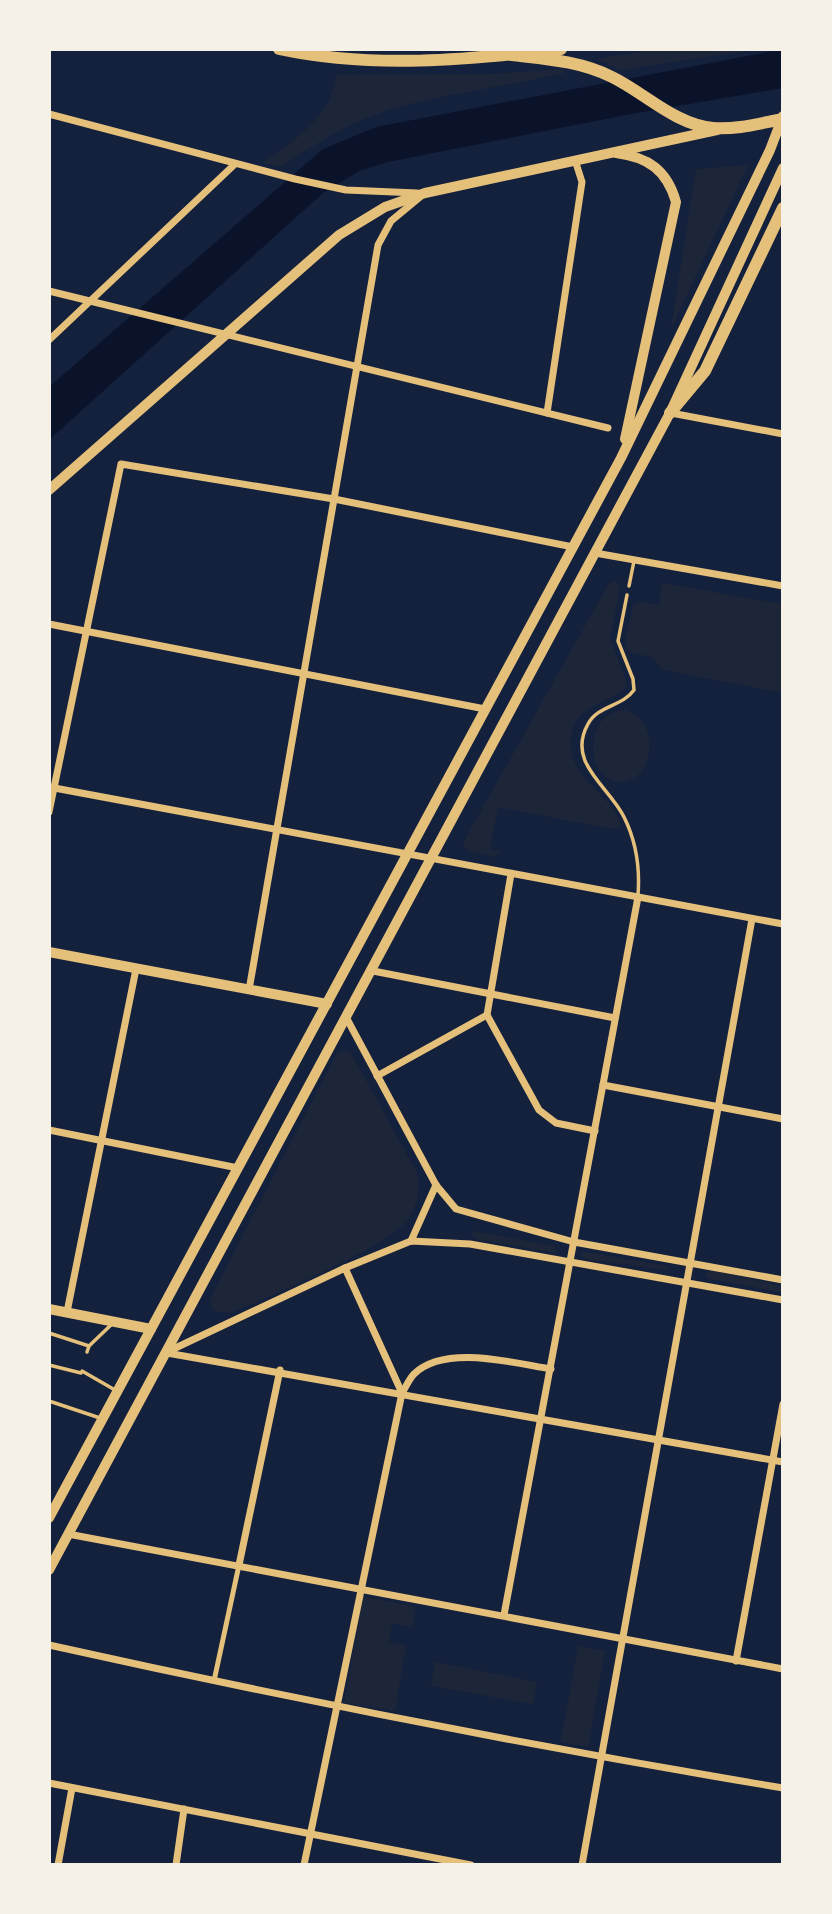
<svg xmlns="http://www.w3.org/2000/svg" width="832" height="1914" viewBox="0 0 832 1914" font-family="'Asap Condensed',sans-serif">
	<rect width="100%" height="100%" fill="#14213d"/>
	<g fill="#1d2539">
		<polygon points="656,49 759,49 621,70 596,59"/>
		<path d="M564,69V73C512,85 458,92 406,105C361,116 319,141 281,167L262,163C294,140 332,118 336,75L489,74Z"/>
		<polygon points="748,165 671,329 696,169"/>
		<path d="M616,580L620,588L610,638L627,684C617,704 574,701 571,739C567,782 623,801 620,827L612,829L498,807L490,849L501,852L494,857L468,851L463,845L464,841L609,583Z"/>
		<polygon points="662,583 783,604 783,693 663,670 651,657 629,652 625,644 633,605 641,602 659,605"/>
		<path d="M625,710C650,718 655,745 644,767C641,774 635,778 628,780C586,793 578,712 625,710Z"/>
		<path d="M347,1051L351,1053L416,1171C421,1187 418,1207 407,1221C387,1247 266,1298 231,1313L215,1311L210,1304L212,1295L335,1057L339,1052Z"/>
		<polygon points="473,1231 555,1246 556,1253 478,1240 471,1236"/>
		<polygon points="584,1252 668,1266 669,1270 584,1259 581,1254"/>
		<polygon points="710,1270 783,1286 783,1293 707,1278 706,1273"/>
		<polygon points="363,1596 416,1607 412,1627 392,1623 389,1642 406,1645 395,1711 344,1703"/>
		<polygon points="578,1646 605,1651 588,1747 561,1742"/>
		<polygon points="435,1662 537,1682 533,1704 431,1686"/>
	</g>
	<polygon fill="#0b132b" points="783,49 783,88 626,115 388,162 359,171 323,193 49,440 49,387 323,149 376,127"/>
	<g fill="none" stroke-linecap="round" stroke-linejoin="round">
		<g stroke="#e5c07b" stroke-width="3.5">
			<polyline points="629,586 634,561"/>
			<path d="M627,595L618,641L633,679L634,690C622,707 598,705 588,724C566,763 609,786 624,817C636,841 640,869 638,895"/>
			<polyline points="49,1333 89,1346"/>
			<polyline points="87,1352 89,1346 113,1323"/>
			<polyline points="49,1365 81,1373"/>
			<polyline points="82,1371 115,1390"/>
			<polyline points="49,1401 100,1418"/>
		</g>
		<polyline stroke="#e5c07b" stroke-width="5" points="214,1681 239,1565"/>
		<g stroke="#e5c07b" stroke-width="7">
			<polyline points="49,114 295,179 346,190 417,193"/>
			<polyline points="49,291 608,428"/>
			<polyline points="49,340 235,164"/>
			<polyline points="547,413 582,182 575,160"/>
			<polyline points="671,413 783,434"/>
			<polyline points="595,553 783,586"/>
			<polyline points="49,624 485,709"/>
			<polyline points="49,787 783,924"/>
			<polyline points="49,812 121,464 334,499 573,547"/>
			<polyline points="511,874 487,1015 539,1110 556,1123 595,1131"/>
			<polyline points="373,971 615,1018"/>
			<polyline points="249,990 378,245 391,221 420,197"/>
			<polyline points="347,1019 436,1185 456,1209 574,1242 783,1280"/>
			<polyline points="377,1076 487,1015"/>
			<polyline points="603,1085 783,1119"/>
			<polyline points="49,1130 238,1168"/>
			<polyline points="411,1241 436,1185"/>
			<polyline points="345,1268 402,1393"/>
			<polyline points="67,1312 136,969"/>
			<polyline points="169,1351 345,1268 411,1241 470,1244 783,1300"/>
			<polyline points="167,1353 783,1462"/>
			<polyline points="68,1534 783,1669"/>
			<polyline points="239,1565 280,1370"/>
			<polyline points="504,1615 638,897"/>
			<path d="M49,1645C292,1699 537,1747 783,1788"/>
			<polyline points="736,1661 783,1404"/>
			<polyline points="49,1783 471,1865"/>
			<polyline points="58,1865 72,1788"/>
			<polyline points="176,1865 184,1809"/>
			<path d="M304,1865L402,1393C406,1387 409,1379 414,1374C445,1344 513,1363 551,1369"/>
			<polyline points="582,1865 752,919"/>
		</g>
		<g stroke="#e5c07b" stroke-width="10">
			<polyline points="49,952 327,1004"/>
			<polyline points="49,1309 151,1329"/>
		</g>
		<g stroke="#e5c07b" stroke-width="10">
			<path d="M616,153C648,157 667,170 676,202L625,439"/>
			<polyline points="49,490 339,235 385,207 425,193 717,130"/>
			<polyline points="49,1518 621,458 770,150 783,116"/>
			<polyline points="49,1570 670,413 783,168"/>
		</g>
		<g stroke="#e5c07b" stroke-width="12">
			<path d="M279,49C372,69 468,60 561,49"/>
			<path d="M512,55C546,59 580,61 612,77C645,93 674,124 713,128C736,130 761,123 783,119"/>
			<polyline points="670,413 705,371 783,208"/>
		</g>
	</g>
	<rect width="832" height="1914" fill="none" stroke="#f6f1e7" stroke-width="102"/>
</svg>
